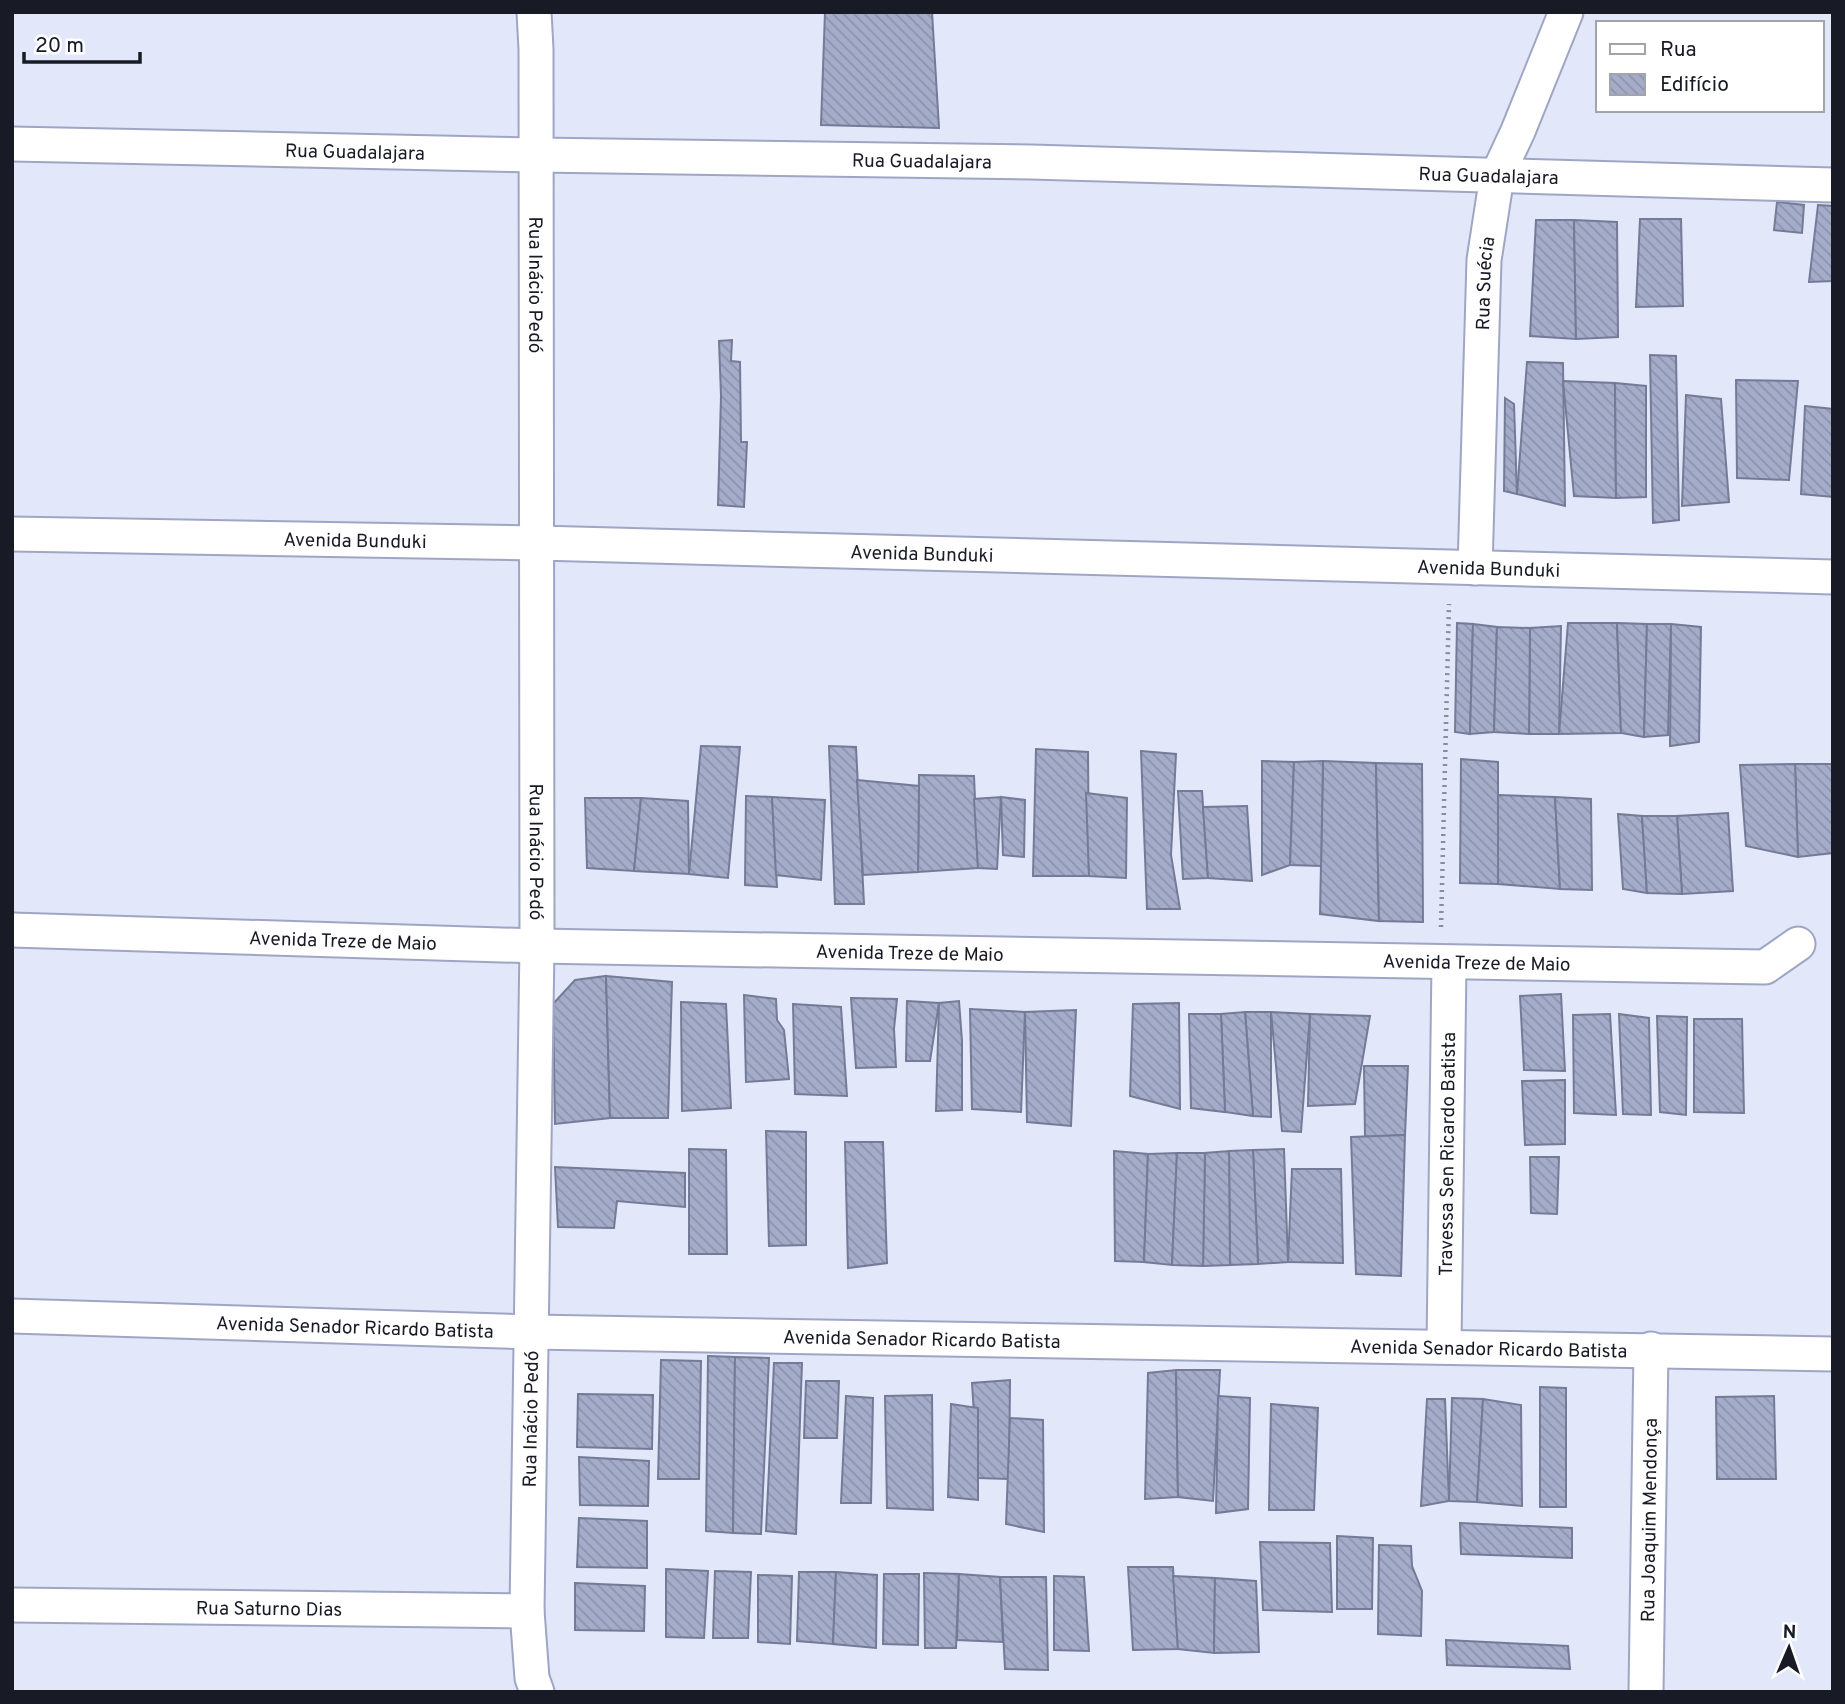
<svg xmlns="http://www.w3.org/2000/svg" width="1845" height="1704" viewBox="0 0 1845 1704" font-family="Overpass,sans-serif">
	<defs>
		<pattern id="building-back-hatch" width="6" height="6" patternUnits="userSpaceOnUse" patternTransform="scale(1.75)"><rect width="6" height="6" fill="#a4acc9"/><path d="M-1 5l2 2M0 0l6 6M5-1l2 2" fill="none" stroke="#8c93ac"/></pattern>
	</defs>
	<rect width="100%" height="100%" fill="#e2e7fa"/>
	<g fill="url(#building-back-hatch)" stroke="#737b96" stroke-width="2">
		<polygon points="825,12 932,12 939,128 821,125"/>
		<polygon points="1777,202 1804,205 1802,233 1774,230"/>
		<polygon points="1818,205 1833,206 1833,281 1809,282"/>
		<polygon points="1640,219 1681,219 1683,306 1636,307"/>
		<polygon points="1536,220 1574,220 1576,339 1530,336"/>
		<polygon points="1574,220 1617,222 1618,337 1576,339"/>
		<polygon points="732,340 731,361 740,362 741,442 747,442 744,507 718,505 721,396 719,341"/>
		<polygon points="1650,355 1676,356 1679,520 1653,523"/>
		<polygon points="1527,362 1563,363 1565,506 1517,494"/>
		<polygon points="1736,380 1798,381 1789,480 1737,478"/>
		<polygon points="1563,381 1615,383 1616,498 1574,496"/>
		<polygon points="1615,383 1646,386 1646,497 1616,498"/>
		<polygon points="1686,395 1721,399 1729,502 1682,506"/>
		<polygon points="1505,398 1514,404 1517,494 1504,491"/>
		<polygon points="1805,406 1833,409 1833,497 1801,494"/>
		<polygon points="1457,623 1473,624 1470,734 1455,732"/>
		<polygon points="1568,623 1617,623 1621,733 1559,734"/>
		<polygon points="1617,623 1647,624 1644,737 1621,733"/>
		<polygon points="1473,624 1497,627 1494,732 1470,734"/>
		<polygon points="1647,624 1671,624 1668,735 1644,737"/>
		<polygon points="1671,624 1701,627 1699,742 1670,746"/>
		<polygon points="1561,626 1559,734 1529,734 1530,628"/>
		<polygon points="1497,627 1530,628 1529,734 1494,732"/>
		<polygon points="701,746 740,747 728,878 689,874"/>
		<polygon points="829,746 856,747 864,904 835,904"/>
		<polygon points="1036,749 1088,752 1089,876 1033,876"/>
		<polygon points="1141,751 1176,754 1171,855 1180,909 1147,909"/>
		<polygon points="1461,759 1498,762 1498,884 1460,883"/>
		<polygon points="1262,761 1294,762 1290,865 1262,875"/>
		<polygon points="1323,761 1376,763 1379,921 1320,914"/>
		<polygon points="1323,761 1321,866 1290,865 1294,762"/>
		<polygon points="1376,763 1422,764 1423,922 1379,921"/>
		<polygon points="1795,764 1833,764 1833,853 1798,857"/>
		<polygon points="1795,764 1798,857 1746,846 1740,765"/>
		<polygon points="919,775 974,776 978,868 918,872"/>
		<polygon points="857,780 919,786 918,872 863,875"/>
		<polygon points="1178,791 1202,791 1208,878 1183,879"/>
		<polygon points="1086,793 1127,798 1126,878 1089,876"/>
		<polygon points="1498,795 1555,797 1560,889 1498,884"/>
		<polygon points="746,796 772,797 777,887 745,885"/>
		<polygon points="772,797 825,800 821,880 776,875"/>
		<polygon points="1001,797 1025,800 1024,857 1003,855"/>
		<polygon points="1001,797 997,869 978,868 974,799"/>
		<polygon points="1555,797 1591,799 1592,890 1560,889"/>
		<polygon points="585,798 641,798 634,871 587,868"/>
		<polygon points="641,798 688,801 689,874 634,871"/>
		<polygon points="1247,806 1252,881 1208,878 1203,807"/>
		<polygon points="1728,813 1733,891 1682,894 1677,816"/>
		<polygon points="1618,814 1642,816 1647,893 1623,889"/>
		<polygon points="1642,816 1677,816 1682,894 1647,893"/>
		<polygon points="606,976 610,1118 555,1124 553,1004 575,980"/>
		<polygon points="606,976 672,982 668,1118 610,1118"/>
		<polygon points="1561,994 1565,1071 1524,1070 1520,996"/>
		<polygon points="744,995 776,999 777,1020 784,1030 789,1079 746,1082"/>
		<polygon points="851,998 897,999 894,1029 896,1067 856,1068"/>
		<polygon points="907,1001 939,1003 930,1061 906,1061"/>
		<polygon points="959,1001 962,1041 962,1110 936,1111 939,1003"/>
		<polygon points="681,1002 726,1004 731,1108 682,1111"/>
		<polygon points="1179,1003 1180,1109 1130,1096 1133,1004"/>
		<polygon points="793,1004 841,1007 847,1096 795,1094"/>
		<polygon points="970,1009 1025,1012 1021,1112 972,1109"/>
		<polygon points="1076,1010 1071,1126 1027,1122 1025,1012"/>
		<polygon points="1245,1012 1271,1012 1271,1117 1253,1116"/>
		<polygon points="1245,1012 1253,1116 1225,1112 1221,1014"/>
		<polygon points="1271,1012 1310,1014 1301,1132 1282,1131"/>
		<polygon points="1189,1014 1221,1014 1225,1112 1191,1108"/>
		<polygon points="1310,1014 1370,1016 1355,1104 1308,1106"/>
		<polygon points="1610,1014 1616,1115 1574,1113 1573,1015"/>
		<polygon points="1619,1014 1649,1018 1651,1115 1623,1114"/>
		<polygon points="1657,1016 1687,1017 1686,1115 1660,1112"/>
		<polygon points="1694,1019 1742,1019 1744,1113 1694,1112"/>
		<polygon points="1364,1066 1408,1066 1405,1135 1365,1137"/>
		<polygon points="1565,1080 1565,1144 1525,1145 1522,1081"/>
		<polygon points="766,1131 806,1132 806,1245 769,1246"/>
		<polygon points="1405,1135 1401,1276 1356,1274 1351,1137"/>
		<polygon points="845,1142 883,1142 887,1263 848,1268"/>
		<polygon points="689,1149 726,1150 727,1254 689,1254"/>
		<polygon points="1284,1149 1288,1262 1258,1264 1253,1150"/>
		<polygon points="1253,1150 1258,1264 1230,1265 1229,1151"/>
		<polygon points="1114,1151 1148,1154 1144,1262 1115,1261"/>
		<polygon points="1229,1151 1230,1265 1203,1266 1205,1153"/>
		<polygon points="1177,1153 1172,1265 1144,1262 1148,1154"/>
		<polygon points="1177,1153 1205,1153 1203,1266 1172,1265"/>
		<polygon points="1530,1157 1559,1157 1557,1214 1531,1213"/>
		<polygon points="555,1167 685,1173 685,1207 617,1201 614,1228 558,1227"/>
		<polygon points="1292,1169 1341,1169 1343,1263 1288,1262"/>
		<polygon points="708,1356 735,1357 733,1533 706,1531"/>
		<polygon points="735,1357 769,1358 761,1534 733,1533"/>
		<polygon points="661,1360 701,1361 699,1479 658,1479"/>
		<polygon points="774,1363 802,1363 796,1534 766,1531"/>
		<polygon points="1176,1370 1178,1497 1145,1499 1148,1373"/>
		<polygon points="1176,1370 1220,1370 1213,1501 1178,1497"/>
		<polygon points="1010,1380 1009,1479 978,1478 972,1383"/>
		<polygon points="806,1381 839,1381 837,1438 804,1438"/>
		<polygon points="1540,1387 1566,1388 1566,1507 1540,1507"/>
		<polygon points="578,1394 653,1395 652,1449 577,1447"/>
		<polygon points="932,1395 933,1510 887,1508 885,1396"/>
		<polygon points="846,1396 873,1398 871,1503 841,1503"/>
		<polygon points="1218,1396 1250,1398 1248,1509 1216,1513"/>
		<polygon points="1774,1396 1776,1479 1717,1479 1716,1397"/>
		<polygon points="1452,1398 1483,1399 1477,1502 1449,1501"/>
		<polygon points="1427,1399 1445,1399 1449,1501 1421,1506"/>
		<polygon points="1483,1399 1521,1405 1522,1506 1477,1502"/>
		<polygon points="951,1404 978,1408 978,1500 948,1497"/>
		<polygon points="1271,1404 1318,1408 1314,1510 1269,1510"/>
		<polygon points="1010,1418 1043,1420 1044,1532 1006,1524"/>
		<polygon points="579,1457 649,1461 648,1506 580,1505"/>
		<polygon points="579,1518 647,1521 647,1568 577,1567"/>
		<polygon points="1460,1523 1572,1528 1572,1558 1461,1554"/>
		<polygon points="1337,1536 1373,1538 1372,1609 1337,1609"/>
		<polygon points="1260,1542 1330,1543 1332,1612 1263,1610"/>
		<polygon points="1379,1545 1411,1546 1412,1566 1422,1591 1421,1636 1378,1634"/>
		<polygon points="1128,1567 1173,1567 1178,1649 1133,1650"/>
		<polygon points="666,1569 708,1571 704,1638 666,1637"/>
		<polygon points="715,1571 751,1572 748,1638 713,1638"/>
		<polygon points="799,1572 836,1572 833,1644 797,1641"/>
		<polygon points="836,1572 877,1575 876,1648 833,1644"/>
		<polygon points="924,1573 959,1574 956,1648 925,1648"/>
		<polygon points="884,1574 919,1574 918,1645 883,1644"/>
		<polygon points="959,1574 1000,1577 1003,1642 957,1640"/>
		<polygon points="758,1575 792,1576 790,1644 758,1642"/>
		<polygon points="1054,1576 1084,1577 1089,1651 1054,1650"/>
		<polygon points="1173,1576 1215,1578 1214,1653 1178,1649"/>
		<polygon points="1000,1577 1046,1577 1048,1670 1005,1669"/>
		<polygon points="1215,1578 1256,1581 1259,1652 1214,1653"/>
		<polygon points="575,1583 645,1586 644,1631 575,1630"/>
		<polygon points="1446,1640 1568,1646 1570,1669 1447,1665"/>
	</g>
	<g fill="none" stroke-linecap="round" stroke-linejoin="round">
		<g stroke="#9ea6c4" stroke-width="37">
			<g id="minor">
				<path id="s1" d="M534,12L536,49L537,946L527,1611L532,1678L537,1692"/>
				<path id="s2" d="M12,144L537,155L1031,162L1833,185"/>
				<path id="s3" d="M12,534L538,543L1833,577"/>
				<path id="s4" d="M1475,568L1484,260L1497,176L1518,131L1566,12"/>
				<path id="s5" d="M12,930L537,946L1765,967L1798,944"/>
				<path id="s6" d="M12,1316L531,1332L1833,1354"/>
				<path id="s7" d="M1444,1346L1449,963"/>
				<path id="s8" d="M12,1605L527,1611"/>
				<path id="s9" d="M1646,1692L1651,1349"/>
			</g>
		</g>
		<polyline stroke="#888c9b" stroke-width="4.5" stroke-dasharray="2 5" stroke-linecap="butt" points="1441,927 1449,604"/>
		<use href="#minor" stroke="#fff" stroke-width="33"/>
	</g>
	<g text-anchor="middle" stroke-width="5" stroke-linejoin="round" paint-order="stroke">
		<g font-size="19" fill="#181b26" stroke="#fff">
			<text dy="7" stroke="none"><textPath href="#s2" startOffset="343">Rua Guadalajara</textPath></text>
			<text dy="7" stroke="none"><textPath href="#s2" startOffset="910">Rua Guadalajara</textPath></text>
			<text dy="7" stroke="none"><textPath href="#s2" startOffset="1477">Rua Guadalajara</textPath></text>
			<text dy="7" stroke="none"><textPath href="#s4" startOffset="285">Rua Suécia</textPath></text>
			<text dy="7" stroke="none"><textPath href="#s1" startOffset="273">Rua Inácio Pedó</textPath></text>
			<text dy="7" stroke="none"><textPath href="#s3" startOffset="343">Avenida Bunduki</textPath></text>
			<text dy="7" stroke="none"><textPath href="#s3" startOffset="910">Avenida Bunduki</textPath></text>
			<text dy="7" stroke="none"><textPath href="#s3" startOffset="1477">Avenida Bunduki</textPath></text>
			<text dy="7" stroke="none"><textPath href="#s1" startOffset="840">Rua Inácio Pedó</textPath></text>
			<text dy="7" stroke="none"><textPath href="#s5" startOffset="331">Avenida Treze de Maio</textPath></text>
			<text dy="7" stroke="none"><textPath href="#s5" startOffset="898">Avenida Treze de Maio</textPath></text>
			<text dy="7" stroke="none"><textPath href="#s5" startOffset="1465">Avenida Treze de Maio</textPath></text>
			<text dy="7" stroke="none"><textPath href="#s7" startOffset="192">Travessa Sen Ricardo Batista</textPath></text>
			<text dy="7" stroke="none"><textPath href="#s6" startOffset="343">Avenida Senador Ricardo Batista</textPath></text>
			<text dy="7" stroke="none"><textPath href="#s6" startOffset="910">Avenida Senador Ricardo Batista</textPath></text>
			<text dy="7" stroke="none"><textPath href="#s6" startOffset="1477">Avenida Senador Ricardo Batista</textPath></text>
			<text transform="translate(530 1419) rotate(-89)" y="7">Rua Inácio Pedó</text>
			<text dy="7" stroke="none"><textPath href="#s9" startOffset="172">Rua Joaquim Mendonça</textPath></text>
			<text dy="7" stroke="none"><textPath href="#s8" startOffset="257">Rua Saturno Dias</textPath></text>
		</g>
	</g>
	<rect width="1845" height="1704" fill="none" stroke="#181b26" stroke-width="28"/>
	<rect x="1596" y="21" width="228" height="91" fill="#ffffff" stroke="#a3a4a8" stroke-width="2"/>
	<rect x="1610" y="44" width="35" height="10" fill="#ffffff" stroke="#a3a4a8" stroke-width="2"/>
	<text x="1660" y="56" font-size="21" fill="#181b26">Rua</text>
	<rect x="1610" y="74" width="35" height="21" fill="url(#building-back-hatch)" stroke="#a3a4a8" stroke-width="2"/>
	<text x="1660" y="91" font-size="21" fill="#181b26">Edifício</text>
	<g transform="translate(1789 1648) rotate(2)" stroke="#ffffff" stroke-width="5" paint-order="stroke">
	<path d="M0-5L12 26L0 18L-12 26Z" fill="#181b26"/>
	<text y="-10" font-size="19" font-weight="bold" text-anchor="middle" fill="#181b26">N</text>
	</g>
	<path d="M24 52v10h116v-10" fill="none" stroke="#181b26" stroke-width="3.5"/>
	<text x="35" y="52" font-size="21" fill="#181b26" stroke="#ffffff" stroke-width="5" paint-order="stroke">20 m</text>
</svg>
